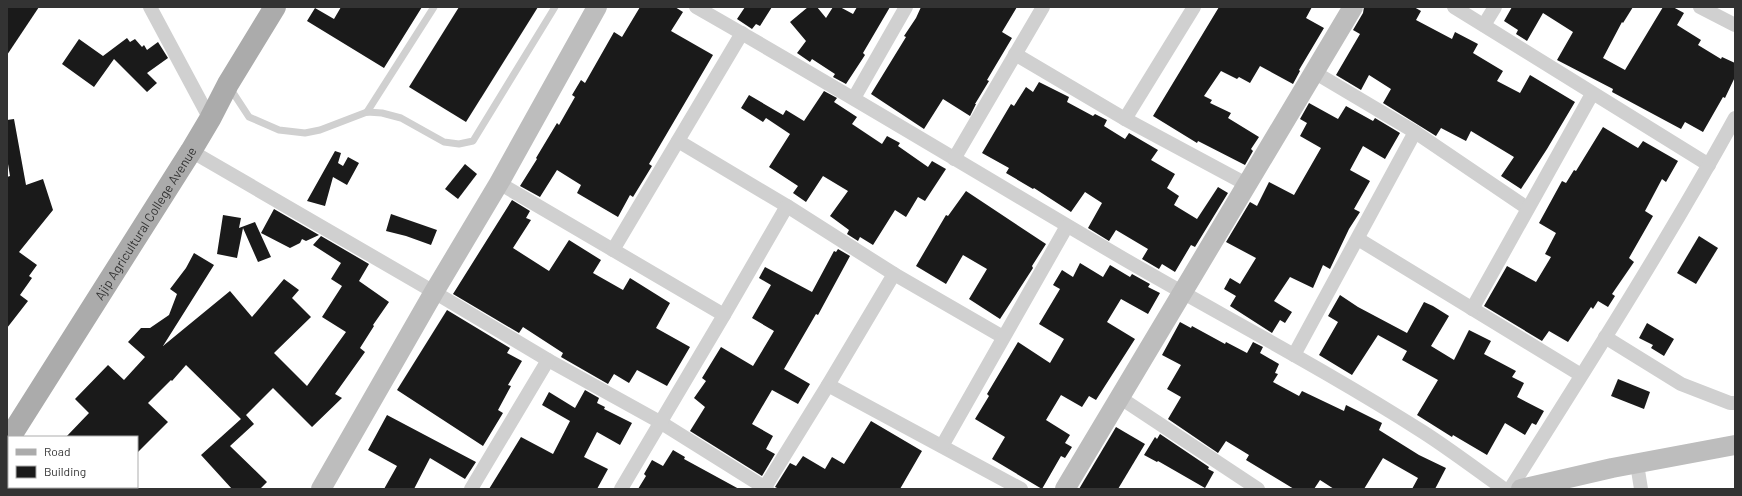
<svg xmlns="http://www.w3.org/2000/svg" width="1742" height="496" viewBox="0 0 1742 496" font-family="Barlow,sans-serif">
	<rect width="100%" height="100%" fill="#fff"/>
	<g fill="#1a1a1a">
		<polygon points="7,7 39,7 7,55"/>
		<polygon points="341,7 422,7 384,68 307,21 315,8 334,19"/>
		<polygon points="459,7 538,7 466,122 409,87"/>
		<polygon points="640,7 675,7 683,12 671,31 713,55 649,164 652,166 633,197 630,195 618,217 577,193 581,185 557,170 540,197 520,186 537,159 536,158 557,123 559,125 575,97 572,95 581,80 585,83 614,32 622,37"/>
		<polygon points="745,7 772,7 760,26 756,24 752,29 737,19"/>
		<polygon points="808,7 817,7 826,18 833,7 840,7 853,14 857,7 890,7 863,53 865,55 846,84 833,77 835,74 812,59 810,62 797,53 806,41 790,22"/>
		<polygon points="921,7 1017,7 1002,32 1012,38 987,80 989,81 975,104 976,104 970,116 943,99 924,129 871,94 906,37 904,36 916,18"/>
		<polygon points="1219,7 1312,7 1306,18 1324,28 1299,70 1300,71 1293,84 1260,66 1250,83 1239,77 1237,79 1221,71 1204,96 1212,100 1210,103 1231,113 1228,118 1259,137 1251,149 1253,151 1245,165 1198,141 1197,143 1153,116"/>
		<polygon points="1364,7 1414,7 1421,11 1416,20 1452,39 1455,32 1478,44 1473,53 1503,71 1497,81 1520,93 1530,75 1575,102 1547,149 1521,189 1501,176 1514,157 1471,131 1466,141 1441,128 1436,136 1383,103 1391,89 1369,75 1361,90 1336,75 1360,34 1353,30 1363,13"/>
		<polygon points="1512,7 1633,7 1623,23 1622,22 1603,58 1625,70 1663,7 1673,7 1684,13 1677,25 1701,40 1698,45 1721,59 1722,57 1735,63 1735,77 1725,98 1723,97 1703,132 1685,122 1681,129 1612,92 1613,89 1557,60 1573,32 1543,13 1527,41 1516,34 1518,30 1504,21"/>
		<polygon points="127,38 130,42 135,39 142,47 144,45 147,50 158,42 168,58 147,73 157,83 147,92 114,59 94,87 62,64 79,39 103,56"/>
		<polygon points="1039,82 1069,97 1067,102 1093,116 1095,114 1107,120 1104,126 1125,139 1129,133 1158,150 1151,160 1175,174 1167,188 1179,196 1174,205 1197,219 1218,187 1228,193 1195,247 1191,245 1175,272 1162,264 1159,269 1142,259 1148,249 1116,230 1109,241 1088,228 1102,203 1085,192 1071,212 1034,188 1033,189 1006,173 1009,168 982,153 1011,104 1014,106 1026,87 1033,92"/>
		<polygon points="824,91 837,98 834,102 857,117 852,124 882,144 887,136 900,143 898,146 928,167 932,161 946,169 925,201 918,197 906,217 895,210 873,245 860,237 858,241 847,234 849,230 830,216 848,191 823,176 806,202 793,193 798,186 769,167 790,134 766,118 763,122 741,108 749,95 783,115 786,110 804,121"/>
		<polygon points="1309,103 1338,119 1346,106 1373,121 1375,118 1400,133 1385,159 1363,146 1350,170 1370,181 1354,209 1360,212 1349,229 1330,269 1323,265 1313,288 1290,277 1274,301 1292,312 1285,323 1280,320 1272,333 1230,306 1236,296 1224,289 1230,278 1240,284 1256,258 1226,242 1250,202 1257,206 1269,182 1294,195 1321,148 1300,136 1307,123 1300,119"/>
		<polygon points="14,119 26,185 43,179 53,210 19,252 37,265 29,276 32,278 20,295 28,301 7,328 7,177 10,176 7,158 7,120"/>
		<polygon points="1603,127 1638,148 1643,141 1678,161 1666,182 1662,179 1645,211 1653,216 1629,258 1634,262 1612,294 1615,296 1608,307 1598,301 1593,309 1591,307 1568,342 1549,331 1542,341 1484,306 1507,266 1536,282 1551,257 1545,254 1556,233 1539,223 1562,181 1566,183 1574,170 1576,171"/>
		<polygon points="335,151 341,153 338,163 343,166 348,157 359,163 347,185 333,177 325,206 307,201"/>
		<polygon points="465,164 477,174 458,199 445,189"/>
		<polygon points="966,191 1046,244 1032,266 1033,268 1000,319 969,299 987,269 963,255 946,284 916,266 946,215 948,216"/>
		<polygon points="512,200 530,211 526,218 531,220 513,248 549,271 569,240 601,260 593,273 623,290 630,278 670,303 656,328 690,347 667,386 637,370 629,383 614,374 608,384 561,357 563,353 523,327 519,333 453,294"/>
		<polygon points="274,209 319,235 306,241 302,239 300,243 290,248 261,233"/>
		<polygon points="391,214 437,230 431,245 406,236 386,231"/>
		<polygon points="223,215 241,218 239,228 255,222 271,257 258,262 243,228 237,258 217,254"/>
		<polygon points="321,236 369,264 359,281 389,302 373,325 374,326 360,348 365,352 335,394 342,398 312,427 273,388 246,415 254,424 230,446 267,482 260,489 232,489 201,455 241,419 186,365 172,381 171,380 148,403 168,422 137,453 137,437 66,437 89,413 75,399 108,365 124,380 145,357 128,342 141,328 150,328 169,315 177,294 170,289 186,268 194,253 214,265 163,346 230,291 252,317 284,279 299,290 292,298 311,317 274,353 307,386 346,332 322,317 342,286 331,279 341,263 313,245"/>
		<polygon points="1699,236 1718,248 1696,284 1677,273"/>
		<polygon points="838,249 850,256 818,315 816,314 784,369 810,384 798,404 772,390 752,424 773,436 766,449 775,454 762,476 690,431 705,407 694,398 706,381 702,378 721,347 753,366 774,331 752,318 771,285 759,278 765,267 812,292 834,251 836,252"/>
		<polygon points="1080,263 1103,277 1110,265 1130,277 1132,274 1150,284 1148,287 1160,293 1148,314 1121,299 1107,322 1135,339 1096,400 1089,396 1082,407 1061,395 1046,420 1070,435 1065,443 1072,447 1065,458 1061,456 1042,489 992,459 1005,437 975,419 989,396 987,394 1018,342 1050,363 1064,339 1039,324 1060,289 1053,285 1062,270 1073,277"/>
		<polygon points="1340,295 1358,307 1407,333 1424,302 1433,306 1449,316 1431,346 1454,360 1469,330 1491,341 1484,354 1516,371 1512,377 1524,383 1517,397 1544,411 1536,425 1532,423 1525,435 1505,423 1487,455 1453,435 1452,437 1417,415 1438,380 1402,360 1407,351 1378,335 1352,375 1319,355 1338,322 1328,316"/>
		<polygon points="447,310 510,348 507,353 522,361 508,385 511,386 498,410 503,413 483,446 397,390"/>
		<polygon points="1180,322 1191,328 1192,326 1225,344 1226,342 1247,353 1253,342 1263,347 1260,353 1279,364 1275,373 1278,374 1273,382 1299,396 1302,391 1344,411 1346,405 1382,423 1379,430 1419,455 1446,468 1435,489 1412,489 1418,478 1383,458 1364,489 1334,489 1320,480 1314,489 1294,489 1246,460 1249,455 1226,441 1218,453 1168,419 1181,397 1167,389 1181,365 1162,355"/>
		<polygon points="1647,323 1674,339 1664,356 1651,348 1653,345 1639,338"/>
		<polygon points="1618,379 1650,392 1644,409 1611,396"/>
		<polygon points="585,390 599,398 597,403 605,407 604,409 632,423 620,445 597,432 584,457 608,469 597,489 489,489 521,437 553,454 570,421 542,405 549,392 575,408"/>
		<polygon points="387,415 476,462 465,479 430,458 414,489 384,489 397,466 368,450"/>
		<polygon points="871,421 922,451 900,489 779,489 775,487 790,463 796,466 803,456 825,469 832,457 844,464"/>
		<polygon points="1116,427 1145,444 1118,489 1079,489"/>
		<polygon points="1160,434 1209,467 1208,469 1214,472 1205,488 1158,461 1157,462 1144,455 1155,437 1157,439"/>
		<polygon points="673,450 685,457 684,459 739,489 638,489 646,476 644,474 652,460 663,466"/>
	</g>
	<g fill="none" stroke-linecap="round" stroke-linejoin="round">
		<g stroke="#d0d0d0" stroke-width="7">
			<polyline points="230,88 249,117 279,130 305,133 320,130 367,112 382,113 401,118 444,142 459,144 473,141 555,7"/>
			<polyline points="367,112 434,7"/>
		</g>
		<g stroke="#d0d0d0" stroke-width="14">
			<polyline points="150,7 210,119"/>
			<path d="M696,7C840,89 981,175 1124,259C1224,317 1326,370 1423,432C1451,450 1477,470 1504,489"/>
			<polyline points="1454,7 1709,165"/>
			<polyline points="1700,7 1735,25"/>
			<polyline points="1484,25 1495,7"/>
			<polyline points="1015,54 1125,119 1246,184"/>
			<polyline points="1314,72 1415,132 1527,208"/>
			<polyline points="854,98 906,7"/>
			<polyline points="1125,119 1194,7"/>
			<polyline points="678,141 787,206 894,274 1003,337"/>
			<polyline points="191,151 434,292 548,360 660,422 767,489"/>
			<polyline points="954,159 1043,7"/>
			<polyline points="499,183 724,315"/>
			<polyline points="1358,239 1581,375"/>
			<polyline points="613,250 742,33"/>
			<polyline points="1472,309 1592,94"/>
			<polyline points="1605,337 1681,384 1730,403 1735,403"/>
			<polyline points="1294,355 1415,132"/>
			<polyline points="828,385 1021,489"/>
			<polyline points="1119,397 1258,489"/>
			<polyline points="942,446 1067,226"/>
			<polyline points="1637,464 1641,489"/>
			<polyline points="765,487 828,385 894,274"/>
			<polyline points="471,489 548,360"/>
			<polyline points="621,489 724,315 787,206"/>
			<path d="M1510,489C1587,367 1665,245 1735,118"/>
		</g>
		<g stroke="#bdbdbd" stroke-width="20">
			<polyline points="321,489 434,292 499,183 597,7"/>
			<polyline points="1065,489 1353,7"/>
			<polyline points="1521,489 1612,468 1735,445"/>
		</g>
		<path stroke="#ababab" stroke-width="22" id="s1" d="M10,437L191,151L210,119L228,84L275,7"/>
	</g>
	<g text-anchor="middle" stroke-width="4" stroke-linejoin="round" paint-order="stroke">
		<g font-size="13" fill="#333" stroke="#fff">
			<text dy="5" stroke="none"><textPath href="#s1" startOffset="253">Ajip Agricultural College Avenue</textPath></text>
		</g>
	</g>
	<rect width="1742" height="496" fill="none" stroke="#333333" stroke-width="16"/>
	<rect x="8" y="436" width="130" height="52" fill="#ffffff" stroke="#adadad"/>
	<rect x="16" y="449" width="20" height="6" fill="#ababab" stroke="#adadad"/>
	<text x="44" y="456" font-size="12" fill="#333333">Road</text>
	<rect x="16" y="466" width="20" height="12" fill="#1a1a1a" stroke="#adadad"/>
	<text x="44" y="476" font-size="12" fill="#333333">Building</text>
</svg>
